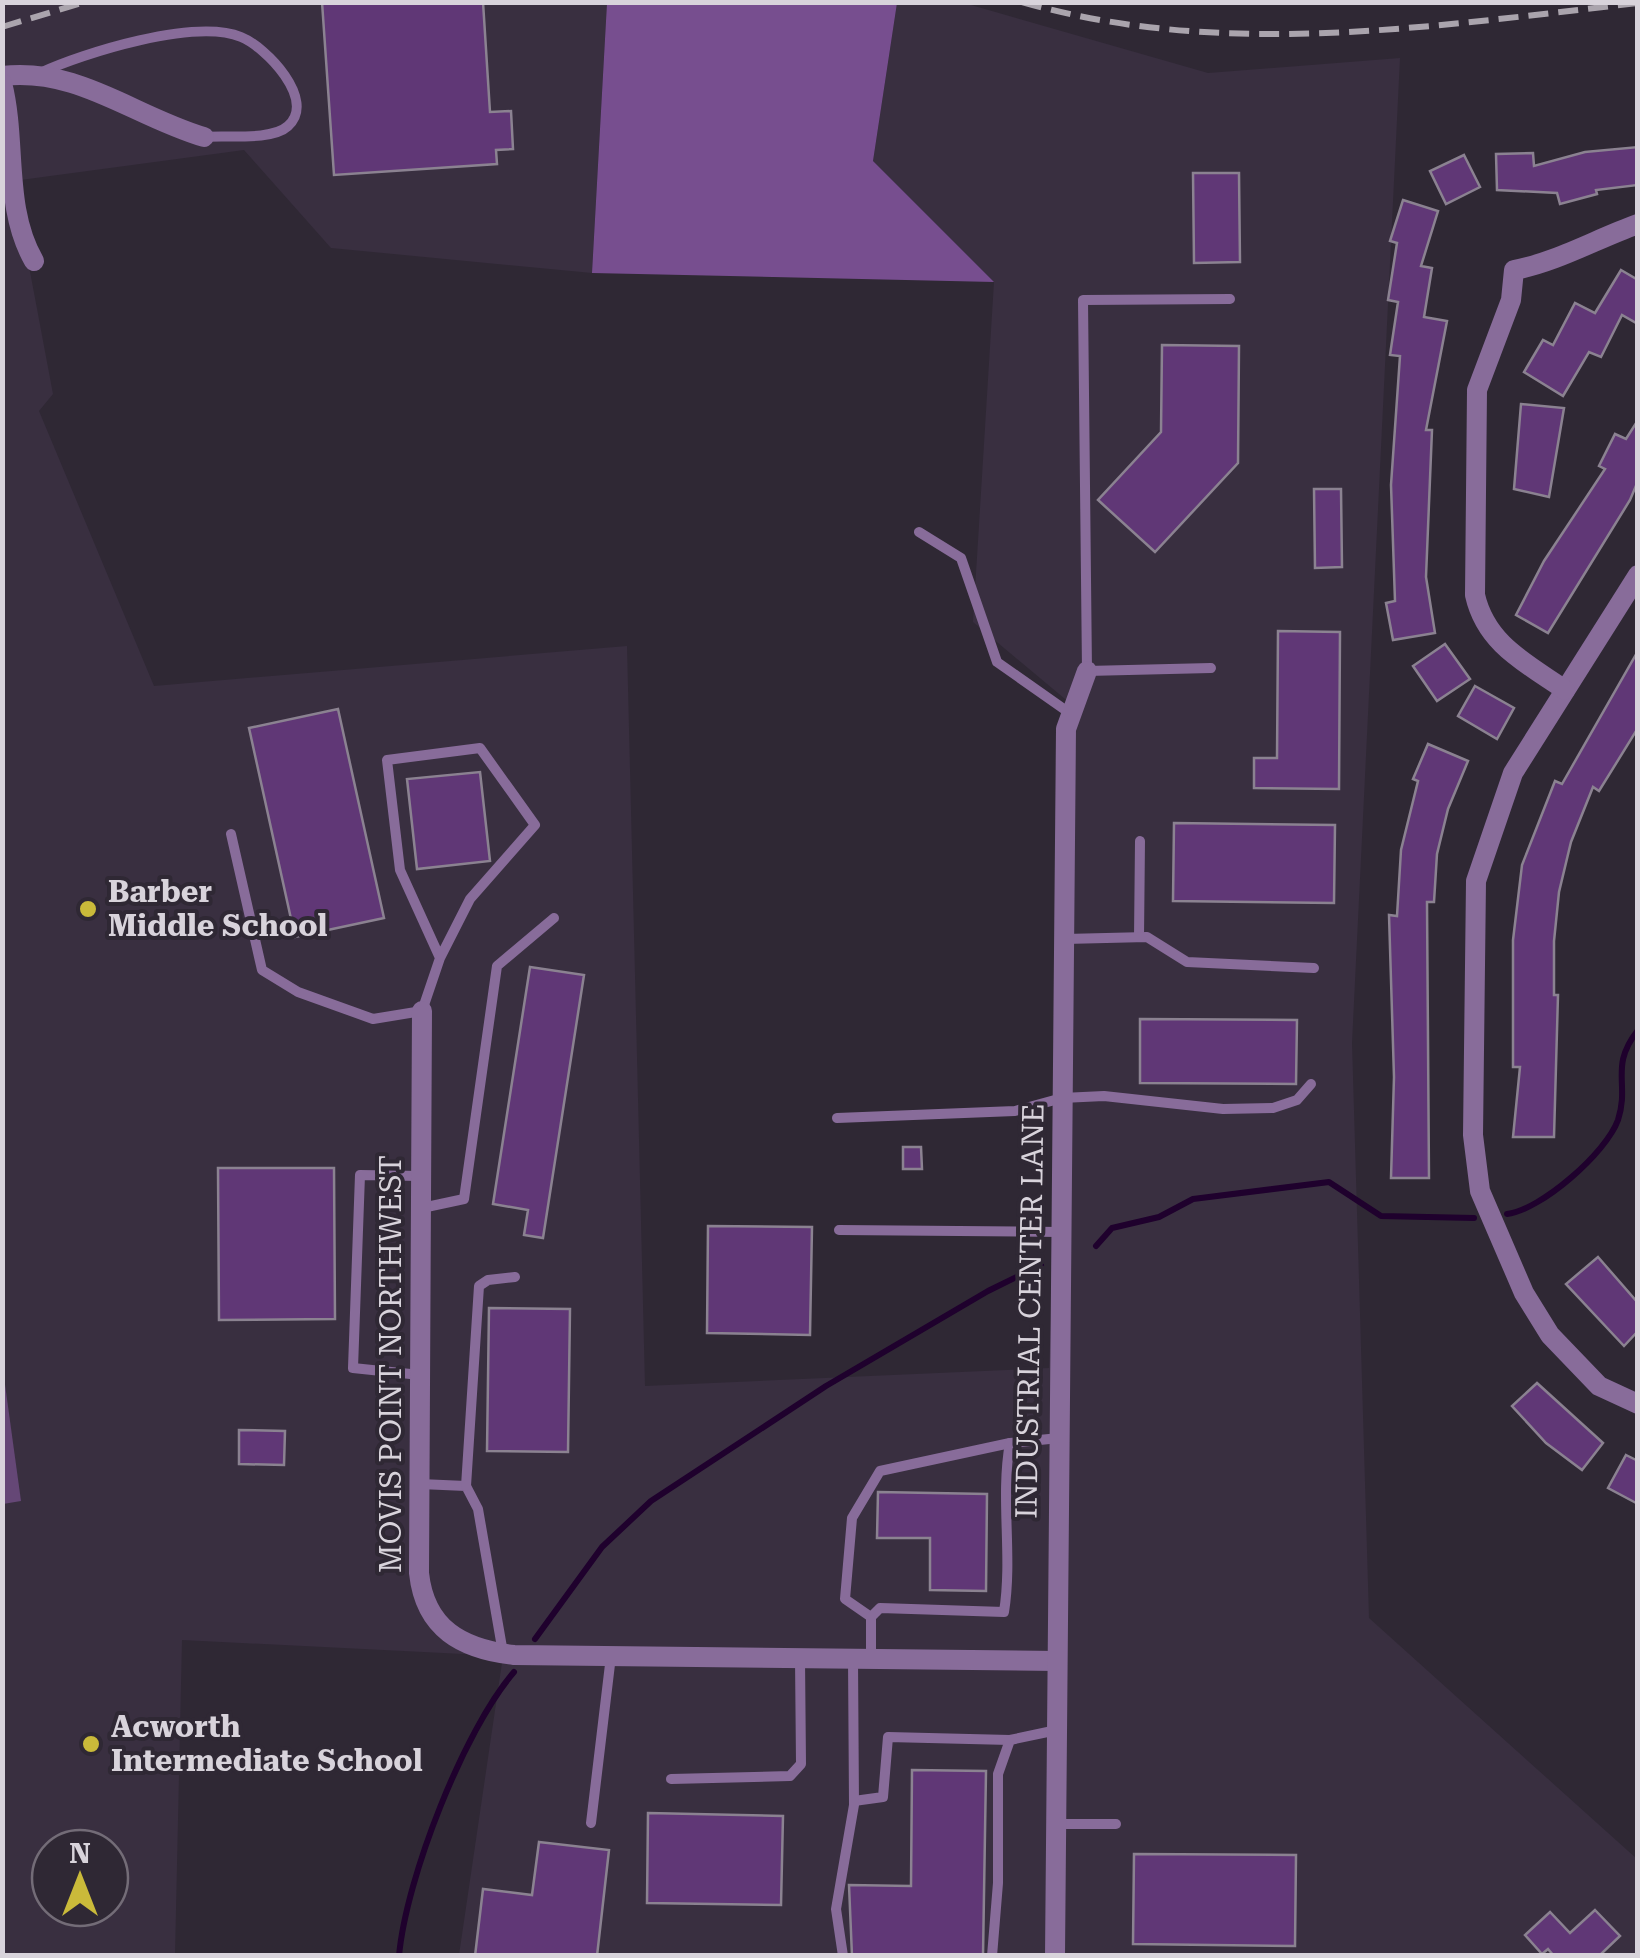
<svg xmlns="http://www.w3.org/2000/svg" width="1640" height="1958" viewBox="0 0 1640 1958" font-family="'Roboto Serif',serif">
	<rect width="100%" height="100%" fill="#2f2834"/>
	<path fill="#392f40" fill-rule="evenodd" d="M3,3H607L592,273L331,248L244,150L13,181L53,394L39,411L154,686L627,646L645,1386L1049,1368L1077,709L973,622L994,282L873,161L897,3H964L1208,73L1400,58L1352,1043L1369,1618L1637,1859V1955H459L503,1656L182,1640L175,1955H3ZM50,1848H110V1908H50Z"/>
	<polygon fill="#654776" points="3,1370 21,1501 3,1504 2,1504"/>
	<polygon fill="#774e8f" points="607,3 897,3 873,161 994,282 592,273"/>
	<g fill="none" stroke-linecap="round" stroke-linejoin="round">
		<g stroke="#1f012d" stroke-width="6">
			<path d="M1507,1214C1541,1210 1606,1153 1618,1120C1630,1083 1609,1067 1638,1030"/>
			<polyline points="1096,1246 1112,1228 1159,1217 1193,1199 1329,1182 1381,1216 1474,1218"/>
			<polyline points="535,1639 602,1547 651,1501 826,1386 988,1291 1041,1265"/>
			<path d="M399,1956C406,1878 464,1730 514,1672"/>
		</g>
	</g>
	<g fill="#603776" stroke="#8b8291" stroke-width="2.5">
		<polygon points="322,2 483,2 490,112 511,111 513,149 496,150 497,164 334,175"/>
		<polygon points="1638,147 1638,185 1596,190 1597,194 1560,204 1557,193 1497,190 1496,154 1533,153 1534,166 1585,152"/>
		<polygon points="1464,155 1480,187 1446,204 1430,171"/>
		<polygon points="1193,173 1239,173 1240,262 1194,263"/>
		<polygon points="1403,200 1438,211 1421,266 1432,268 1424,317 1447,321 1426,430 1432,430 1426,577 1435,633 1393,640 1386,603 1395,601 1391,485 1400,356 1390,355 1398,302 1388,300 1397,243 1390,241"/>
		<polygon points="1621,270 1638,280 1638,324 1622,315 1601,357 1589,352 1563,396 1524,372 1543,340 1553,345 1575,303 1595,313"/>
		<polygon points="1162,345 1239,346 1238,463 1155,552 1098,500 1161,432"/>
		<polygon points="1521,404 1564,408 1549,497 1514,489"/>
		<polygon points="1638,420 1638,481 1630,500 1548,633 1516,615 1544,561 1605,469 1599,466 1615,434 1626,439"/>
		<polygon points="1314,489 1341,489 1342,567 1315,568"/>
		<polygon points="1278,631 1340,632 1339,789 1254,788 1254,758 1277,758"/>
		<polygon points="1445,644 1470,679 1437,701 1413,666"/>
		<polygon points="1638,651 1638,728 1599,791 1593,787 1571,842 1559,892 1554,941 1554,995 1558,995 1554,1137 1513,1137 1520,1067 1513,1067 1513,940 1522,865 1555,781 1562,784"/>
		<polygon points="1475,686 1514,708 1497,739 1458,716"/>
		<polygon points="338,709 384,918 295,937 249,728"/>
		<polygon points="1428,744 1468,761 1448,809 1437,854 1434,902 1427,902 1429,1178 1391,1178 1394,1077 1389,915 1397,916 1401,850 1418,781 1413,779"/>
		<polygon points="480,772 490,861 417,869 407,779"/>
		<polygon points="1174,823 1335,825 1334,903 1173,901"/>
		<polygon points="530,967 584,975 543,1238 524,1235 528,1210 493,1204"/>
		<polygon points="1140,1019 1297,1020 1296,1084 1140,1083"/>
		<polygon points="903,1147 921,1147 922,1169 903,1169"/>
		<polygon points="218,1168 334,1168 335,1319 219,1320"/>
		<polygon points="708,1226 812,1227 810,1335 707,1333"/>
		<polygon points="1598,1257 1638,1303 1638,1331 1624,1346 1566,1284"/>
		<polygon points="489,1308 570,1309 568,1452 487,1451"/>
		<polygon points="1537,1383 1603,1443 1582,1470 1546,1443 1512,1406"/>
		<polygon points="239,1430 285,1431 284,1465 239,1464"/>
		<polygon points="1626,1455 1638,1461 1638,1504 1608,1488"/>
		<polygon points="878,1492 987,1494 986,1591 930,1590 930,1538 877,1538"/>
		<polygon points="912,1770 986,1771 983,1956 852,1956 849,1885 911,1886"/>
		<polygon points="648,1813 783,1816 781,1905 647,1903"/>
		<polygon points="539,1842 609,1850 597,1956 475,1956 483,1889 532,1895"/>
		<polygon points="1134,1854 1296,1855 1295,1946 1133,1944"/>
		<polygon points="1595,1910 1620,1936 1599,1956 1554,1956 1548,1949 1542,1954 1525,1935 1550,1912 1570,1933"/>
	</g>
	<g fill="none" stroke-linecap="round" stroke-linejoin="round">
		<g stroke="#886c9a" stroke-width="10">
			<path d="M40,73C83,53 195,18 241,37C266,47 317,100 288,126C272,141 225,135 205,137"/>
			<polyline points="919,532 961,558 997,662 1071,714"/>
			<polyline points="1211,668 1087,671 1083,300 1230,299"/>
			<polyline points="231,834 262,970 298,992 373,1019 422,1011 440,958 470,899 535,825 480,748 387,760 400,870 440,958"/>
			<polyline points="1139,937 1140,841"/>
			<polyline points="1065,939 1147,937 1187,962 1314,968"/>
			<polyline points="837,1118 1015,1111 1062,1098 1104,1096 1223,1109 1273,1108 1297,1100 1311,1084"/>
			<polyline points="422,1208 464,1199 497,966 554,918"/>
			<polyline points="839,1230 1061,1232"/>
			<polyline points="420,1375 353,1368 360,1175 420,1176"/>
			<polyline points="420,1484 466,1486 478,1509 503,1653"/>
			<polyline points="466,1486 479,1286 488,1280 515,1277"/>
			<polyline points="871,1617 845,1599 852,1518 880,1471 1010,1443"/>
			<path d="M871,1658V1617L880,1608L1004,1612C1013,1555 1000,1499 1010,1443L1059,1438"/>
			<polyline points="671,1779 790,1776 801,1764 800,1659"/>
			<polyline points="854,1801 883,1797 888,1737 1010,1740"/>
			<polyline points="591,1823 611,1656"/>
			<polyline points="1057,1824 1116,1824"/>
			<polyline points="843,1956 836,1909 854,1805 853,1659"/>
			<polyline points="992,1956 998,1883 998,1774 1010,1740 1057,1730"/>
		</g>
		<g stroke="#886c9a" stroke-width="20">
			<path d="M2,76C78,67 133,116 204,137"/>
			<path d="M2,83C17,142 3,207 34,261"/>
			<polyline points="1638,575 1513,773 1476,881 1473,1135 1480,1191 1524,1293 1550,1335 1599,1386 1638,1404"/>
			<path d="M1565,690C1526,663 1486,644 1475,595L1477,390L1511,300L1514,270C1557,262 1596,239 1638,224"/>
			<path d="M422,1011L419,1573C425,1629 462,1649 514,1655L1057,1661"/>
			<polyline points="1055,1956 1066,729 1087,671"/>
		</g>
		<g stroke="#aaa4ad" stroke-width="6" stroke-dasharray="20 10" stroke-linecap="butt">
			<path d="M1022,2C1224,60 1433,26 1638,3"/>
			<polyline points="2,27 85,2"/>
		</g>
	</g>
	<g fill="#caba3a" stroke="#2f2834" stroke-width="4">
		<circle cx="88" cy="909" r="10"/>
		<circle cx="91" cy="1744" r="10"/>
	</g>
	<g text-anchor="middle" stroke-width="8" stroke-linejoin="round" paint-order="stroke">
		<g font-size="30" font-weight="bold" fill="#d8d3db" stroke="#2f2834" text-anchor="start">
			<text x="108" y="902">Barber<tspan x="108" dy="34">Middle School</tspan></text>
			<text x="111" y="1737">Acworth<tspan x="111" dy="34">Intermediate School</tspan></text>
		</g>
		<g font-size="30" fill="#d8d3db" stroke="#2f2834">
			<text transform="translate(1030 1311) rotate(-89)" y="10">INDUSTRIAL CENTER LANE</text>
			<text transform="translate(391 1364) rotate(-90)" y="10">MOVIS POINT NORTHWEST</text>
		</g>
	</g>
	<rect width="1640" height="1958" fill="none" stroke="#d8d3db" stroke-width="10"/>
	<g transform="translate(80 1878)"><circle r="48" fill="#2f2834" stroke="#736c77" stroke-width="2.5"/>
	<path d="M0-8L18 38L0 25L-18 38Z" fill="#caba3a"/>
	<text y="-15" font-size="28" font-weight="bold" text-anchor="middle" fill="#d8d3db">N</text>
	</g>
</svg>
